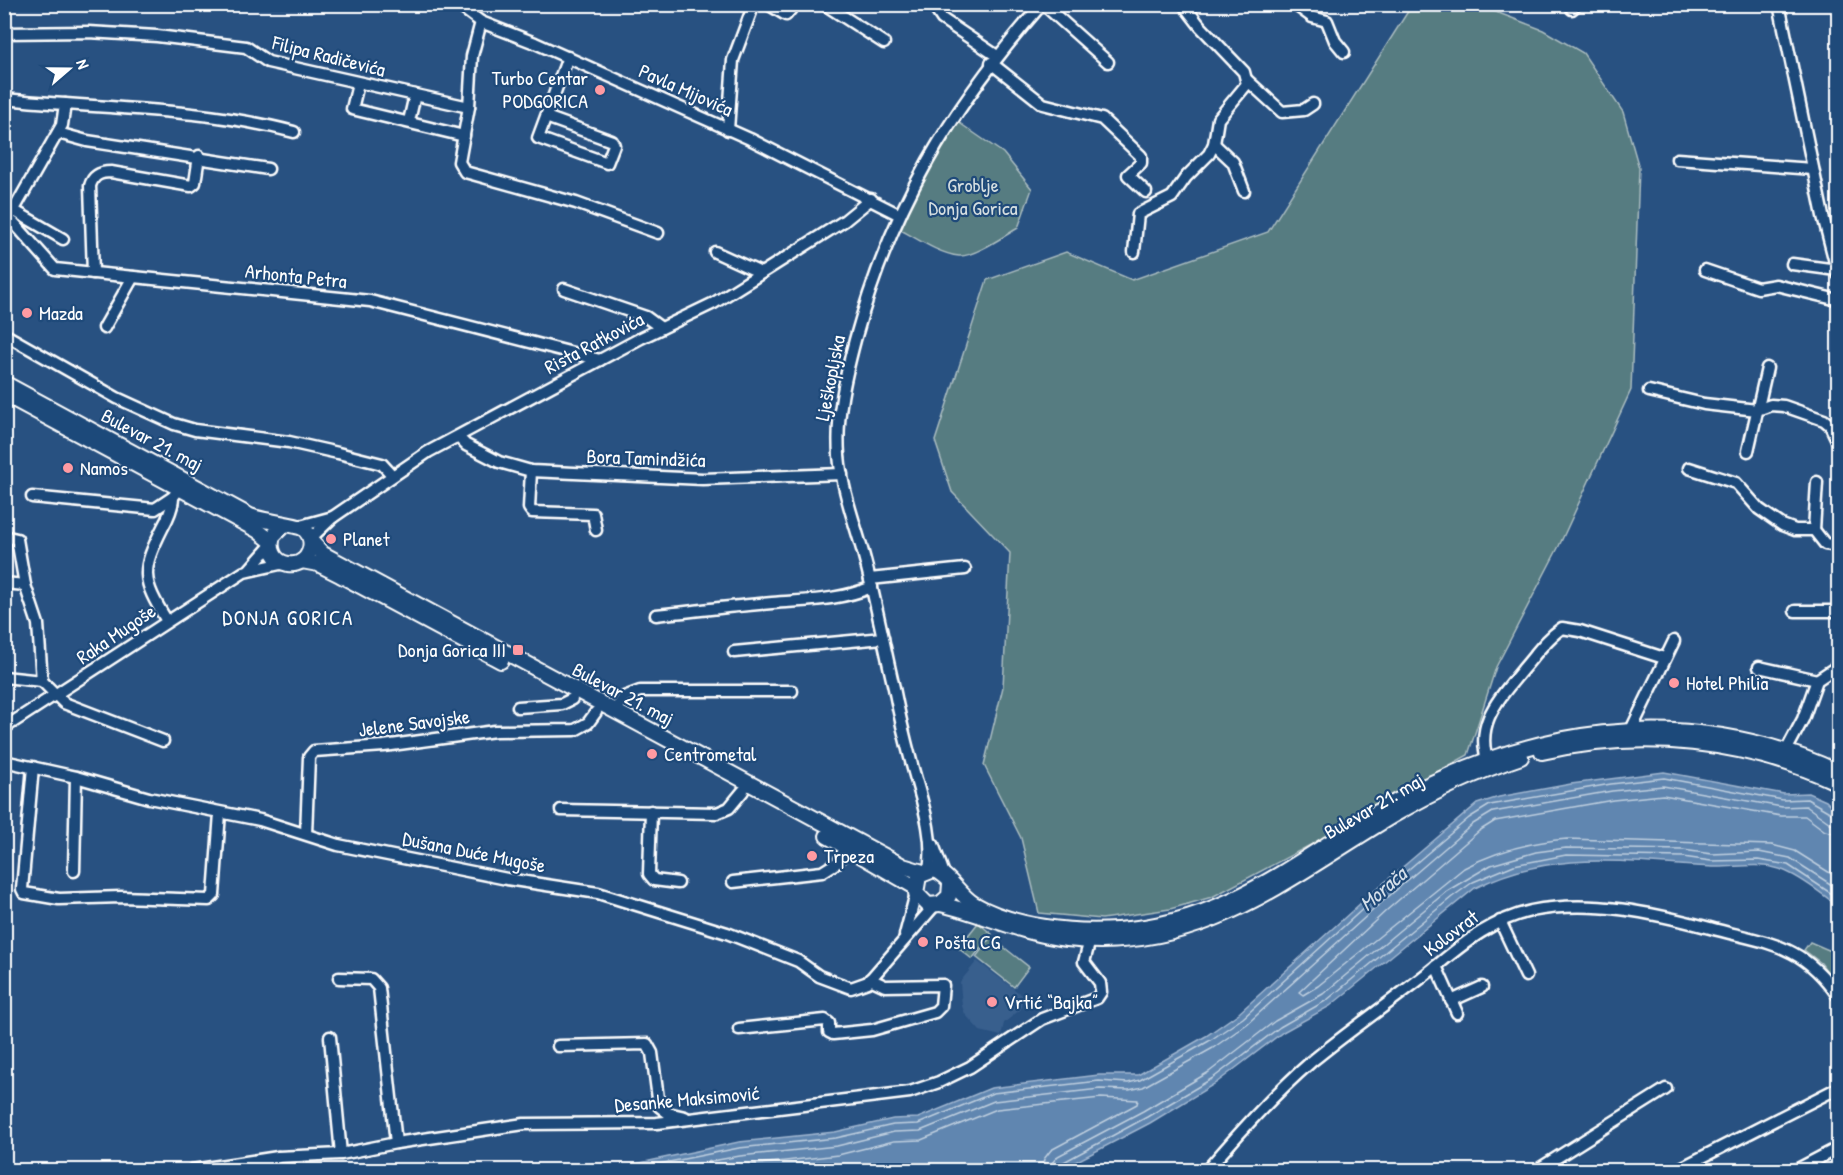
<svg xmlns="http://www.w3.org/2000/svg" width="1843" height="1175" viewBox="0 0 1843 1175" font-family="'Patrick Hand',sans-serif">
	<rect width="100%" height="100%" fill="#285181"/>
	<filter id="ink" filterUnits="userSpaceOnUse"><feTurbulence type="fractalNoise" baseFrequency=".0167" numOctaves="2"/><feDisplacementMap in="SourceGraphic" scale="12" xChannelSelector="R" yChannelSelector="G"/><feConvolveMatrix kernelMatrix="1 2 1 2 8 2 1 2 1" color-interpolation-filters="sRGB"/></filter>
	<g filter="url(#ink)">
		<polygon fill="#395f8d" points="977,961 1022,995 1021,1009 1004,1023 1001,1036 980,1031 965,1014 962,1006 960,982"/>
		<g fill="#577b81" stroke="#abbdc0" stroke-width="1.5">
			<polygon points="1412,5 1478,5 1543,30 1583,53 1623,112 1639,168 1631,390 1559,546 1496,667 1468,755 1395,795 1331,834 1212,897 1170,909 1102,919 1039,913 1021,838 984,765 1003,687 1010,553 952,492 935,441 987,280 1066,252 1132,280 1268,232"/>
			<path d="M958,122L1003,153L1032,189L1018,228C1004,236 974,257 959,256C939,254 916,238 899,229L928,171Z"/>
			<polygon points="978,923 992,934 972,959 958,948"/>
			<polygon points="991,937 1029,967 1014,987 976,957"/>
			<polygon points="1810,942 1838,954 1838,987 1821,963 1804,950"/>
		</g>
		<path fill="#6086b0" stroke="#a0b6d0" stroke-width="1.5" d="M1664,772L1784,794L1808,793L1826,801L1838,813V906C1822,894 1804,879 1785,871C1762,861 1736,868 1713,867C1629,863 1554,848 1475,888L1330,1006L1283,1032L1216,1083L1150,1123L1060,1170H607L739,1142L835,1132L893,1119L918,1118L991,1088L1099,1075H1138L1206,1036L1239,1013L1372,893L1477,804L1499,797L1571,784Z"/>
		<g fill="none" stroke-linecap="round" stroke-linejoin="round">
			<g stroke="#bfcfdf" stroke-width="1.5">
				<path d="M1838,834L1825,831L1805,816H1781L1663,795L1613,800L1495,821L1479,831L1387,910L1299,992L1303,995L1318,986L1464,868C1496,851 1530,842 1567,839L1772,845L1795,851L1838,878"/>
				<polyline points="629,1170 739,1148 836,1138 893,1125 918,1124 993,1093 1099,1081 1128,1083 1140,1080 1209,1041 1243,1018 1376,897 1469,818 1490,805 1611,784 1664,778 1783,800 1807,799 1838,817"/>
				<polyline points="662,1170 740,1156 837,1146 894,1132 920,1131 994,1101 1100,1089 1129,1090 1143,1087 1213,1048 1247,1024 1381,903 1473,824 1493,812 1612,791 1663,786 1782,807 1806,806 1830,823 1838,825"/>
				<polyline points="708,1170 838,1155 894,1141 921,1140 997,1109 1101,1098 1138,1100 1137,1104 1051,1150 1044,1159 1042,1170"/>
				<polyline points="1051,1170 1052,1163 1058,1156 1143,1111 1209,1072 1275,1021 1323,994 1447,891 1491,865 1536,852 1566,848 1683,850 1712,854 1759,852 1790,858 1838,889"/>
				<polyline points="1058,1170 1062,1163 1147,1117 1213,1078 1280,1027 1327,1000 1452,897 1473,882 1514,865 1566,855 1683,857 1711,861 1758,860 1788,865 1838,898"/>
			</g>
			<g stroke="#fff" stroke-width="15">
				<g id="minor">
					<polyline points="457,4 481,22 535,43 750,139 898,214"/>
					<polyline points="768,4 786,15 795,4"/>
					<polyline points="824,4 884,43"/>
					<polyline points="939,4 938,13 942,19 997,56"/>
					<polyline points="1043,4 1108,62"/>
					<polyline points="1294,4 1312,17 1327,21 1335,41 1344,52"/>
					<polyline points="1779,4 1823,216 1838,274"/>
					<polyline points="1572,9 1577,4"/>
					<polyline points="481,22 472,56 469,107 459,162 465,172 576,203 658,233"/>
					<polyline points="4,33 88,32 157,36 246,47 268,62 469,107"/>
					<polyline points="991,63 1043,104 1102,119 1141,156 1141,163 1128,175 1146,192"/>
					<polyline points="1247,80 1282,112 1304,110 1313,104"/>
					<polyline points="358,84 352,109 464,136"/>
					<path d="M4,99C101,109 199,107 294,132"/>
					<polyline points="546,117 612,141 614,145 607,163 538,138 568,57"/>
					<polyline points="409,121 415,95"/>
					<polyline points="728,130 733,60 754,4"/>
					<polyline points="58,133 87,141 268,169"/>
					<polyline points="1214,144 1233,162 1244,191"/>
					<polyline points="1677,159 1813,169"/>
					<polyline points="13,210 63,239"/>
					<polyline points="4,219 14,223 55,269 370,301 600,360"/>
					<polyline points="8,220 62,125 65,104"/>
					<polyline points="715,252 761,273"/>
					<polyline points="1134,252 1138,214 1172,197 1186,177 1209,154 1214,144 1218,119 1247,84 1244,72 1200,26 1183,4"/>
					<polyline points="1792,264 1837,270"/>
					<polyline points="1705,270 1758,288 1776,285 1838,300"/>
					<path d="M93,273L90,186C93,175 100,172 111,172L191,186L195,183L199,156"/>
					<polyline points="564,289 646,317 661,328"/>
					<polyline points="104,328 133,277"/>
					<polyline points="4,334 117,398 174,424 195,430 289,442 338,453 382,464 392,475"/>
					<polyline points="1649,391 1704,404 1757,410 1771,405 1784,406 1824,420 1830,425 1838,442"/>
					<polyline points="458,437 466,445 499,462 531,471 703,479 842,474"/>
					<polyline points="1748,451 1767,368"/>
					<polyline points="1689,468 1736,483 1759,509 1782,525 1795,530 1814,530 1825,544 1838,546"/>
					<polyline points="531,471 529,508 532,512 593,514 596,530"/>
					<polyline points="32,497 155,509 173,497 180,488"/>
					<polyline points="300,526 333,517"/>
					<polyline points="1814,530 1817,482"/>
					<polyline points="4,536 17,539 25,585 38,624 42,681 64,703 163,741"/>
					<polyline points="310,539 333,517 428,452 641,338 714,303 844,221 871,199"/>
					<polyline points="249,570 271,545"/>
					<polyline points="870,579 965,569"/>
					<polyline points="4,583 25,585"/>
					<polyline points="1795,611 1838,611"/>
					<path d="M656,615C695,611 733,606 772,603C807,600 838,601 872,587"/>
					<path d="M167,621C141,579 141,571 163,527C168,518 173,508 173,497"/>
					<polyline points="734,652 883,638"/>
					<polyline points="1759,667 1817,680"/>
					<polyline points="4,677 42,681"/>
					<polyline points="518,707 562,704 572,699"/>
					<polyline points="614,711 624,697 640,691 792,691"/>
					<polyline points="4,728 244,572 284,563"/>
					<polyline points="1631,730 1674,641"/>
					<polyline points="1786,751 1803,719 1817,680 1838,666"/>
					<polyline points="4,761 76,777 149,798 260,820 338,845 507,879 598,893 727,933 798,961 819,976 851,988 868,982 934,906"/>
					<path d="M1489,765C1473,724 1499,699 1523,669C1536,654 1546,639 1562,628L1580,631L1664,658"/>
					<polyline points="33,767 22,889 24,893 59,899 121,897 209,900 214,895 220,813"/>
					<polyline points="561,810 717,813 729,808 743,791"/>
					<polyline points="651,811 649,874 654,880 678,883"/>
					<polyline points="306,834 309,757 314,751 384,746 495,731 575,730 588,723 596,712"/>
					<polyline points="933,844 944,874"/>
					<path d="M929,870C935,835 921,799 912,765C905,739 899,714 894,688C884,645 876,602 865,560C856,526 842,491 839,455C836,416 845,378 855,340C892,205 950,109 1042,4"/>
					<polyline points="74,871 76,777"/>
					<polyline points="733,882 822,872 838,862 846,847"/>
					<polyline points="1500,921 1526,976"/>
					<polyline points="905,935 916,893"/>
					<polyline points="1436,966 1457,1013"/>
					<polyline points="339,978 371,979 379,988 396,1143"/>
					<polyline points="1451,1001 1482,987"/>
					<polyline points="739,1029 825,1020 829,1023 829,1032 833,1034 872,1030 935,1012 941,1006 943,985 885,986 870,979"/>
					<polyline points="330,1037 341,1154"/>
					<polyline points="558,1046 647,1044 652,1053 659,1106 668,1113 685,1117"/>
					<polyline points="192,1170 278,1157 341,1154 396,1143 524,1124 657,1123 910,1092 939,1082 970,1067 1042,1019 1097,998 1101,992 1100,983 1084,962 1090,940"/>
					<polyline points="263,1170 278,1157"/>
					<path d="M1207,1170C1240,1132 1273,1095 1311,1062C1345,1034 1381,1009 1416,982C1454,953 1483,922 1531,911C1590,899 1654,913 1710,928C1769,944 1802,943 1838,996"/>
					<polyline points="1537,1170 1666,1089"/>
					<polyline points="1677,1170 1838,1088"/>
					<polyline points="1796,1170 1838,1148"/>
				</g>
			</g>
			<g stroke="#fff" stroke-width="18">
				<g id="major">
					<path d="M4,383L250,516C263,521 299,525 304,529C318,542 308,567 288,564C274,562 269,548 273,536L284,525"/>
					<polyline points="4,394 257,530 271,541"/>
					<polyline points="311,541 323,554 903,866 923,872"/>
					<polyline points="302,561 318,564 340,575 501,661"/>
					<path d="M1542,752C1642,729 1745,740 1838,783"/>
					<polyline points="827,836 915,887"/>
					<path d="M950,884L949,896L940,904L928,905L916,893L919,876L934,870C949,874 959,895 974,904C1014,927 1072,933 1117,930C1223,923 1290,866 1376,813C1519,727 1684,700 1838,772"/>
					<path d="M940,904C984,914 1022,934 1067,939C1201,954 1285,880 1392,816C1433,792 1476,772 1521,757"/>
				</g>
			</g>
			<use href="#minor" stroke="#1f4a7a" stroke-width="10"/>
			<use href="#major" stroke="#1f4a7a" stroke-width="14"/>
		</g>
	</g>
	<g fill="#ff9aa2" stroke="#1f4a7a" stroke-width="2">
		<circle cx="600" cy="90" r="6"/>
		<circle cx="27" cy="313" r="6"/>
		<circle cx="68" cy="468" r="6"/>
		<circle cx="331" cy="539" r="6"/>
		<rect x="512" y="644" width="12" height="12" rx="3"/>
		<circle cx="1674" cy="683" r="6"/>
		<circle cx="652" cy="754" r="6"/>
		<circle cx="812" cy="856" r="6"/>
		<circle cx="923" cy="942" r="6"/>
		<circle cx="992" cy="1002" r="6"/>
	</g>
	<g text-anchor="middle" stroke-width="4.5" stroke-linejoin="round" paint-order="stroke">
		<g font-size="20" fill="#fff" stroke="#1f4a7a">
			<text transform="translate(329 56) rotate(14)" y="7">Filipa Radičevića</text>
			<text transform="translate(686 90) rotate(24)" y="7">Pavla Mijovića</text>
			<text transform="translate(296 276) rotate(6)" y="7">Arhonta Petra</text>
			<text transform="translate(594 343) rotate(-28)" y="7">Rista Ratkovića</text>
			<text transform="translate(830 378) rotate(-79)" y="7">Lješkopljska</text>
			<text transform="translate(152 440) rotate(28)" y="7">Bulevar 21. maj</text>
			<text transform="translate(646 458) rotate(2)" y="7">Bora Tamindžića</text>
			<text transform="translate(116 634) rotate(-34)" y="7">Raka Mugoše</text>
			<text transform="translate(623 694) rotate(28)" y="7">Bulevar 21. maj</text>
			<text transform="translate(414 723) rotate(-7)" y="7">Jelene Savojske</text>
			<text transform="translate(1374 806) rotate(-30)" y="7">Bulevar 21. maj</text>
			<text transform="translate(474 852) rotate(11)" y="7">Dušana Duće Mugoše</text>
			<text transform="translate(1451 933) rotate(-37)" y="7">Kolovrat</text>
			<text transform="translate(687 1099) rotate(-5)" y="7">Desanke Maksimović</text>
		</g>
		<g font-size="20" fill="#fff" stroke="#1f4a7a" text-anchor="start">
			<text x="588" y="85" text-anchor="end">Turbo Centar<tspan x="588" dy="23">PODGORICA</tspan></text>
			<text x="39" y="320">Mazda</text>
			<text x="80" y="475">Namos</text>
			<text x="343" y="546">Planet</text>
			<text x="506" y="657" text-anchor="end">Donja Gorica III</text>
			<text x="1686" y="690">Hotel Philia</text>
			<text x="664" y="761">Centrometal</text>
			<text x="824" y="863">Trpeza</text>
			<text x="935" y="949">Pošta CG</text>
			<text x="1004" y="1009">Vrtić “Bajka”</text>
		</g>
		<g font-size="20" fill="#d5dee0" stroke="#1f4a7a">
			<text x="973" y="192">Groblje<tspan x="973" dy="23">Donja Gorica</tspan></text>
		</g>
		<g font-size="21" letter-spacing="1.5" fill="#fff" stroke="#1f4a7a">
			<text x="288" y="625">DONJA GORICA</text>
		</g>
		<g font-size="21" font-style="italic" fill="#d7e1eb" stroke="#1f4a7a">
			<text transform="translate(1383 889) rotate(-41)" y="7">Morača</text>
		</g>
	</g>
	<rect width="1843" height="1175" fill="none" stroke="#1f4a7a" stroke-width="24"/>
	<rect x="12" y="12" width="1819" height="1151" fill="none" stroke="#fff" stroke-width="2" filter="url(#ink)"/>
	<g transform="translate(69 69) rotate(70)" stroke="#1f4a7a" stroke-width="4.5" paint-order="stroke">
	<path d="M0-4.5L10 22L0 15L-10 22Z" fill="#ffffff"/>
	<text y="-9" font-size="16" font-weight="bold" text-anchor="middle" fill="#ffffff">N</text>
	</g>
</svg>
